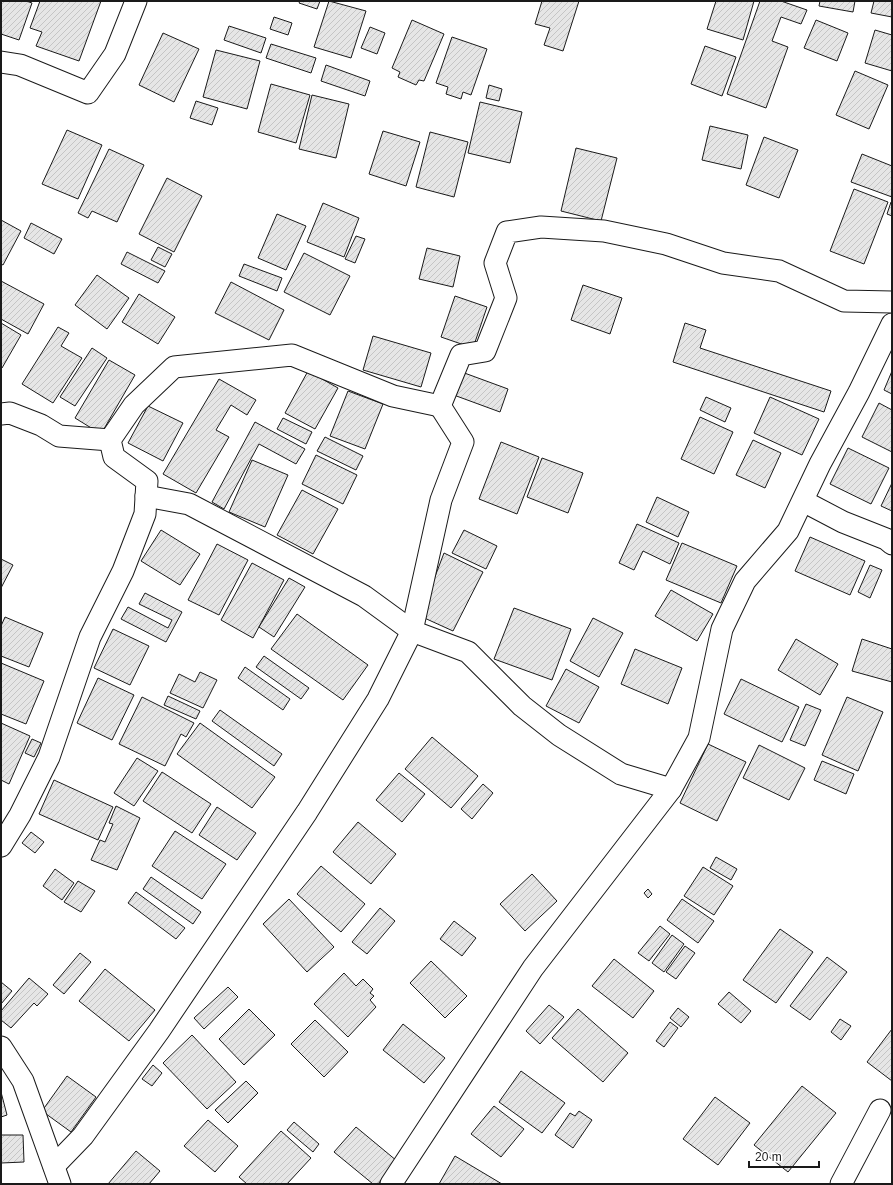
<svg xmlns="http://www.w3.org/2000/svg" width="893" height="1185" viewBox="0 0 893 1185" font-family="Arial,sans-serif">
	<defs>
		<pattern id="building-hatch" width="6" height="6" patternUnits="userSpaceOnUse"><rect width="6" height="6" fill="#e6e6e6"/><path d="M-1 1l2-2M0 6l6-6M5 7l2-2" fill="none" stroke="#c5c5c5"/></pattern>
	</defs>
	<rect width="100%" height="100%" fill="#fff"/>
	<g fill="url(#building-hatch)" stroke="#1a1a1a">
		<polygon points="1,1 26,1 32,3 19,40 1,34"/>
		<polygon points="40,1 101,1 79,61 36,46 42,32 30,28"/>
		<polygon points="300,1 320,1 317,9 299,3"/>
		<polygon points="329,1 366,11 351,58 314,47"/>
		<polygon points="542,1 579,1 563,51 544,45 550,28 535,24"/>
		<polygon points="716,1 754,1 743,40 707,29"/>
		<polygon points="760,1 781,1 807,10 801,24 781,17 772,41 788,47 766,108 727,94"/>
		<polygon points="820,1 855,1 853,12 819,6"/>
		<polygon points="874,1 892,1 892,17 871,13"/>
		<polygon points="274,17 292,23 288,35 270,29"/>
		<polygon points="412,20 444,34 424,81 419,80 416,85 398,77 400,72 392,68"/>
		<polygon points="816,20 848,33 837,61 804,48"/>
		<polygon points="229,26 266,38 261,53 224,40"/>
		<polygon points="370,27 385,33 377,54 361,48"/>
		<polygon points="875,30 892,35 892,71 865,63"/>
		<polygon points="163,33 199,49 174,102 139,85"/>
		<polygon points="452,37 487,49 471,95 463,92 461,99 446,94 448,87 436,83"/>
		<polygon points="271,44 316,58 311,73 266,58"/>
		<polygon points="705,46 736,57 722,96 691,84"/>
		<polygon points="216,50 260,61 247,109 203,97"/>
		<polygon points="326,65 370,81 365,96 321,81"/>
		<polygon points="855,71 888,85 869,129 836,115"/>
		<polygon points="271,84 310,95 296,143 258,132"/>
		<polygon points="489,85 502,89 499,101 486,98"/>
		<polygon points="312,95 349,104 336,158 299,149"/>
		<polygon points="196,101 218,108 212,125 190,118"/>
		<polygon points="480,102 522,112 510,163 468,153"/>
		<polygon points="710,126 748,135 741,169 702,160"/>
		<polygon points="67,130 102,145 78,199 42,184"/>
		<polygon points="383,131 420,142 406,186 369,174"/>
		<polygon points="430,132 468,142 454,197 416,187"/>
		<polygon points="764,137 798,150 779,198 746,185"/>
		<polygon points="576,148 617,158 601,221 561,211"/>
		<polygon points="109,149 144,165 117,222 92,211 88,218 78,213"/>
		<polygon points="862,154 892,166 892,197 851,182"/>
		<polygon points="167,178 202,196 174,252 139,234"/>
		<polygon points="854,189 888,202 864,264 830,251"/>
		<polygon points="891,202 892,202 892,216 887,214"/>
		<polygon points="323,203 359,218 344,257 307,242"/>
		<polygon points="277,214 306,226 286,270 258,258"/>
		<polygon points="1,220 21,231 3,265 1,264"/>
		<polygon points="31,223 62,239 54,254 24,238"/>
		<polygon points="356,236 365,239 355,263 345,259"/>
		<polygon points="158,247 172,254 165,267 151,260"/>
		<polygon points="427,248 460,256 453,287 419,279"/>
		<polygon points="127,252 165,271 158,283 121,264"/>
		<polygon points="304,253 350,276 330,315 284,292"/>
		<polygon points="244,264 282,278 277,291 239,276"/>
		<polygon points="97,275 129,298 107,329 75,305"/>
		<polygon points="1,281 44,304 28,334 1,319"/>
		<polygon points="231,282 284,310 269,340 215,313"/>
		<polygon points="583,285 622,298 610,334 571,320"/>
		<polygon points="139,294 175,317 158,344 122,322"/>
		<polygon points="455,296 487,307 473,348 441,337"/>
		<polygon points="1,323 21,335 2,368 1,367"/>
		<polygon points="685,323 706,330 700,348 831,391 824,412 673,362"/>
		<polygon points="58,327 69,333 61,346 82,358 53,403 22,384"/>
		<polygon points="373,336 431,353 421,387 363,370"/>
		<polygon points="92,348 107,358 75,406 60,397"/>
		<polygon points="109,360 135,375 101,434 75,418"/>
		<polygon points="308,371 338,388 315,429 285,413"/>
		<polygon points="459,371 508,389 500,412 451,394"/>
		<polygon points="892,371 892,394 884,390"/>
		<polygon points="219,379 256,400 247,415 231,405 216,430 229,437 196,493 163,474"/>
		<polygon points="348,391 383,404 365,449 330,436"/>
		<polygon points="706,397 731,408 725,422 700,410"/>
		<polygon points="770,397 819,419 802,455 754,433"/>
		<polygon points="879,403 892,410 892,452 862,437"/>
		<polygon points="148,406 183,423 163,461 128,443"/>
		<polygon points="700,417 733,432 714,474 681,459"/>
		<polygon points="283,418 312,432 306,444 277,429"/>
		<polygon points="255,422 305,449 296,464 259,444 224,509 212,502"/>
		<polygon points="325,437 363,456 356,470 317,451"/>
		<polygon points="753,440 781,453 765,488 736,475"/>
		<polygon points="501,442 539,457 517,514 479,499"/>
		<polygon points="848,448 889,468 871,504 830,484"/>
		<polygon points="316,455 357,475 343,504 302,484"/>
		<polygon points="542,458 583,473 568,513 527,497"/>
		<polygon points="252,460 288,475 265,527 229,512"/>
		<polygon points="892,483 892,511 881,506"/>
		<polygon points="302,490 338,509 313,554 277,535"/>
		<polygon points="657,497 689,512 678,537 646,522"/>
		<polygon points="637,524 679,543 670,564 643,551 634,570 619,563"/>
		<polygon points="161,530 200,554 180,585 141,561"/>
		<polygon points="464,530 497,546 486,569 452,553"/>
		<polygon points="810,537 865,561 850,595 795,571"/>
		<polygon points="682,543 737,566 721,603 666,580"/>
		<polygon points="217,544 248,560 219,615 188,600"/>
		<polygon points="444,553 483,572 453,631 420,616"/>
		<polygon points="1,559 13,565 1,588"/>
		<polygon points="252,563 284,580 253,638 221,620"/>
		<polygon points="870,565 882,570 870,598 858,592"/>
		<polygon points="289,578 305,587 274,637 259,627"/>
		<polygon points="671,590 713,614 697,641 655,616"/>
		<polygon points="145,593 182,612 166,642 121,619 128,607 168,628 172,620 139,604"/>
		<polygon points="514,608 571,629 552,680 494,659"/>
		<polygon points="297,614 368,665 343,700 271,649"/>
		<polygon points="5,617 43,633 29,667 1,656 1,626"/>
		<polygon points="593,618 623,633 599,677 570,661"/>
		<polygon points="113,629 149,646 130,685 94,668"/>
		<polygon points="796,639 838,664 820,695 778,670"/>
		<polygon points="862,639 892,649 892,682 852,671"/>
		<polygon points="635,649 682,668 668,704 621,684"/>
		<polygon points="264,656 309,688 301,699 256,667"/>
		<polygon points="1,663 44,681 26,724 1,714"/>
		<polygon points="245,667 290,699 283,710 238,678"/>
		<polygon points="566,669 599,687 579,723 546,706"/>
		<polygon points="200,672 217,680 203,708 170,693 179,674 195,682"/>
		<polygon points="98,678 134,695 112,740 77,723"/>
		<polygon points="741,679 799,707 782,742 724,714"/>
		<polygon points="168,696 200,711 196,719 164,705"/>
		<polygon points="142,697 194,723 186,737 181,734 165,766 119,744"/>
		<polygon points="847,697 883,712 858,771 822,755"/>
		<polygon points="806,704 821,710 805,746 790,740"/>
		<polygon points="220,710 282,754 274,766 212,721"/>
		<polygon points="1,723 30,736 9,784 1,780"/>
		<polygon points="200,723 275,777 252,808 177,754"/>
		<polygon points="432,737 478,776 451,808 405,769"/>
		<polygon points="32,739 41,743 34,757 25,753"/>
		<polygon points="708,744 746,762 717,821 680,803"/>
		<polygon points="759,745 805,768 789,800 743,778"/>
		<polygon points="137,758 158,771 134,806 114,793"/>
		<polygon points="822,761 854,774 846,794 814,780"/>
		<polygon points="162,772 211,804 192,833 143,801"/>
		<polygon points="399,773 425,794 402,822 376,800"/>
		<polygon points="54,780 113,807 98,840 39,814"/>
		<polygon points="483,784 493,793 472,819 461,809"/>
		<polygon points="116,806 140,818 117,870 91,860 100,840 105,842 113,824 109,823"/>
		<polygon points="217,807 256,833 237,860 199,835"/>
		<polygon points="358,822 396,854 371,884 333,852"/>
		<polygon points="175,831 226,864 202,899 152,866"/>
		<polygon points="31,832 44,842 35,853 22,843"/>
		<polygon points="716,857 737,869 731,880 710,868"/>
		<polygon points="321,866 365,904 341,932 297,894"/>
		<polygon points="703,867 733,886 714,915 684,896"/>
		<polygon points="55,869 74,883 62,900 43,886"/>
		<polygon points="532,874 557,901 525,931 500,904"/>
		<polygon points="151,877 201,912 193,924 143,889"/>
		<polygon points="78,881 95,891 81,912 64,902"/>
		<polygon points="648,889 652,894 648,898 644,893"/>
		<polygon points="136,892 185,928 176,939 128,903"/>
		<polygon points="289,899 334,947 307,972 263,924"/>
		<polygon points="682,899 714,921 698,943 667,920"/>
		<polygon points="380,908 395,921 367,954 352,942"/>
		<polygon points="454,921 476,938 462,956 440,939"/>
		<polygon points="660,926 670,934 649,961 638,953"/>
		<polygon points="780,929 813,952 776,1003 743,980"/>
		<polygon points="672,935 684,944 664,972 652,963"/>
		<polygon points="685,946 695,953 676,979 666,972"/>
		<polygon points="80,953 91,962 64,994 53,985"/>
		<polygon points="827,957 847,972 810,1020 790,1006"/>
		<polygon points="614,959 654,991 633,1018 592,986"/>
		<polygon points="431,961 467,996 445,1018 410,983"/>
		<polygon points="105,969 155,1010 129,1041 79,1001"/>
		<polygon points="344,973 356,986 363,979 373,989 370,993 374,996 370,1000 376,1007 348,1037 314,1004"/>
		<polygon points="29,978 48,994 37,1006 34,1003 11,1028 1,1020 1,1011"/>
		<polygon points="1,982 12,991 1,1004"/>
		<polygon points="228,987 238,997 204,1029 194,1018"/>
		<polygon points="729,992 751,1011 741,1023 718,1004"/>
		<polygon points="549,1005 564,1017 540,1044 526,1031"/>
		<polygon points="678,1008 689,1017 681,1027 670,1018"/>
		<polygon points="249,1009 275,1035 244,1065 219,1039"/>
		<polygon points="578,1009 628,1053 603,1082 552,1038"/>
		<polygon points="840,1019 851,1026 841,1040 831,1032"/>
		<polygon points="315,1020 348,1052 324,1077 291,1044"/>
		<polygon points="670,1022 678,1028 664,1047 656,1041"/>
		<polygon points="403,1024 445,1058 424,1083 383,1050"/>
		<polygon points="892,1029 892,1081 867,1062"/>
		<polygon points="192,1035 236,1082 207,1109 163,1063"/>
		<polygon points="153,1065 162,1073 152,1086 142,1079"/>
		<polygon points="521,1071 565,1103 542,1133 499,1102"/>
		<polygon points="67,1076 96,1097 71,1132 42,1111"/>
		<polygon points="246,1081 258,1093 228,1123 215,1110"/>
		<polygon points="802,1086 836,1113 788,1172 754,1145"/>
		<polygon points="1,1092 7,1115 1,1117"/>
		<polygon points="715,1097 750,1123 718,1165 683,1139"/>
		<polygon points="494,1106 524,1129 501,1157 471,1134"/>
		<polygon points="579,1111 592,1120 573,1148 555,1135 570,1113 575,1116"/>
		<polygon points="208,1120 238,1146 215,1172 184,1146"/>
		<polygon points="294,1122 319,1144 313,1152 287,1130"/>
		<polygon points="356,1127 397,1161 378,1184 373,1184 334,1152"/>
		<polygon points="281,1131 311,1158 287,1184 247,1184 239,1177"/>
		<polygon points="1,1135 23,1135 24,1162 1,1163"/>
		<polygon points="136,1151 160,1171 149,1184 108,1184"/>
		<polygon points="455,1156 502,1184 439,1184"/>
	</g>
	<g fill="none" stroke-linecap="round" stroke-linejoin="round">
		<g stroke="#1a1a1a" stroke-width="23">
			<g id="minor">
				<polyline points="1,62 20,65 88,93 115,54 136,1"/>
				<polyline points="1,414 10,413 41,425 59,436 110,440"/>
				<polyline points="146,496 189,504 364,596 412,631 468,652 522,706 559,735 621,774 671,789"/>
				<polyline points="803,501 843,522 886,539 892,544"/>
				<polyline points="1,846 20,815 49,757 90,637 123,571 145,514 147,481 114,457 110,440 134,405 174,367 292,355 393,396 440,406 461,355 485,351 506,298 495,263 507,232 541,227 604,231 666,244 723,263 779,271 844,301 892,302"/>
				<polyline points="1,1047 23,1081 60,1184"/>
				<polyline points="54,1166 83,1136 159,1031 307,812 378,699 412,631 441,500 463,442 440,406"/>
				<polyline points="391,1184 533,968 671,789 699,738 722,629 745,581 788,531 820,464 859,392 892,324"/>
				<polyline points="841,1184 880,1110"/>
			</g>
		</g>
		<use href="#minor" stroke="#fff" stroke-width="21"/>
	</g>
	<rect width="893" height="1185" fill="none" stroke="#1a1a1a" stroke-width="4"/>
	<path d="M749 1161v6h70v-6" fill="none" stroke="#1a1a1a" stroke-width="2"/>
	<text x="755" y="1161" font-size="12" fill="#1a1a1a" stroke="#ffffff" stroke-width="3" paint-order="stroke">20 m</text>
</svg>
